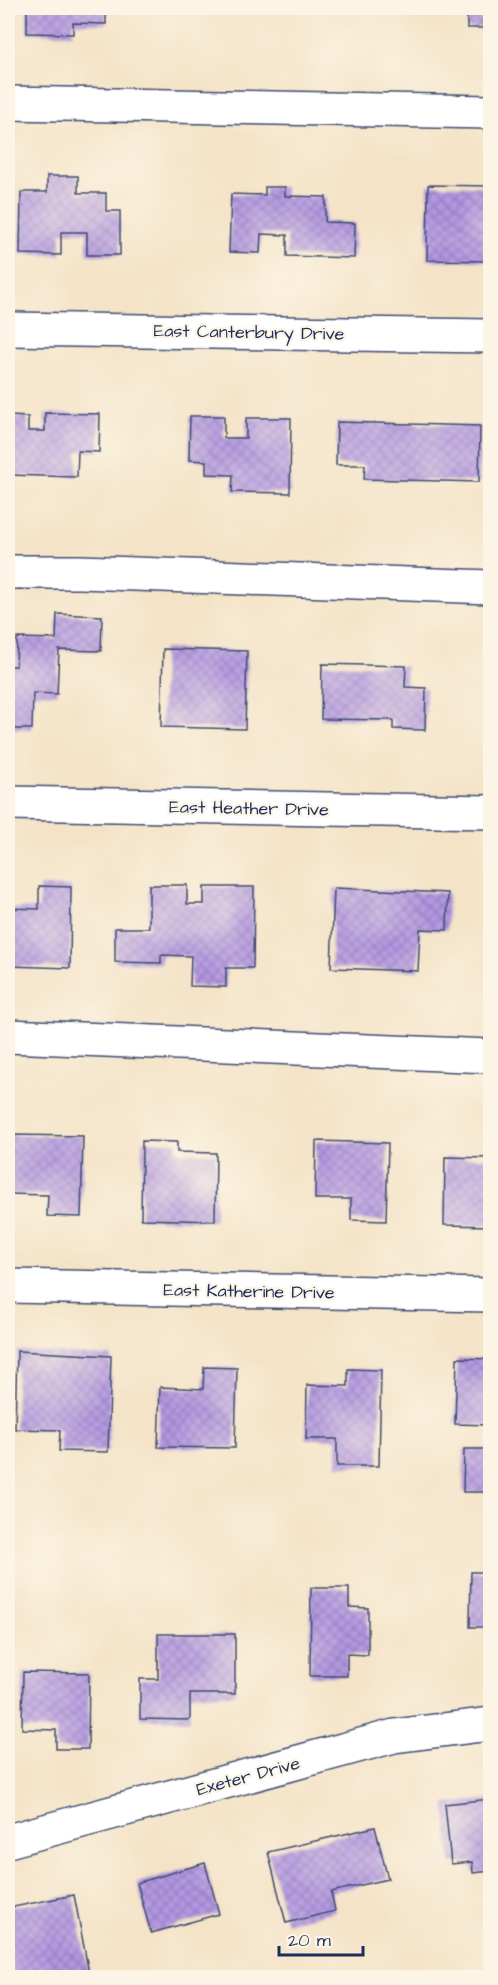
<svg xmlns="http://www.w3.org/2000/svg" width="498" height="1985" viewBox="0 0 498 1985" font-family="'Architects Daughter',sans-serif">
	<defs>
		<pattern id="building-cross-hatch" width="8" height="8" patternUnits="userSpaceOnUse" patternTransform="scale(1.5)"><rect width="8" height="8" fill="#b398e2"/><path d="M0 0l8 8M0 8l8-8" fill="none" stroke="#917cba"/></pattern>
	</defs>
	<rect width="100%" height="100%" fill="#fcf5e5"/>
	<filter id="ink" filterUnits="userSpaceOnUse"><feTurbulence type="fractalNoise" baseFrequency=".0167" numOctaves="2"/><feDisplacementMap in="SourceGraphic" scale="12" xChannelSelector="R" yChannelSelector="G"/><feConvolveMatrix kernelMatrix="1 2 1 2 8 2 1 2 1" color-interpolation-filters="sRGB"/></filter>
	<filter id="wash" filterUnits="userSpaceOnUse"><feTurbulence type="fractalNoise" baseFrequency=".008" numOctaves="4" result="noise"/><feDisplacementMap in="SourceGraphic" scale="24" xChannelSelector="R" yChannelSelector="G"/><feGaussianBlur stdDeviation="1.35" result="paint"/><feColorMatrix in="noise" values="0 0 0 0 0 0 0 0 0 0 0 0 0 0 0 0 0 1.4 0 .05"/><feComposite in="paint" operator="in"/></filter>
	<g filter="url(#wash)">
		<rect width="100%" height="100%" fill="#f4e3c7"/>
		<g fill="none" stroke-linecap="round" stroke-linejoin="round">
			<polyline stroke="#87b8f3" stroke-width="8" points="484,1978 490,1976"/>
		</g>
		<g id="blocks">
			<g fill="url(#building-cross-hatch)">
				<polygon points="27,8 106,8 106,24 73,23 73,34 27,33"/>
				<rect x="467" y="8" width="23" height="20"/>
				<polygon points="47,176 78,176 78,193 106,193 106,211 120,211 120,255 87,255 87,232 61,232 61,255 20,254 21,192 47,192"/>
				<polygon points="428,185 490,186 490,261 427,260"/>
				<polygon points="265,187 285,187 285,196 326,197 325,222 355,223 354,258 287,256 287,235 261,234 260,253 229,252 231,194 265,195"/>
				<polygon points="45,413 100,414 99,452 78,451 77,477 8,475 9,416 28,417 28,431 45,431"/>
				<polygon points="190,416 224,416 224,438 246,438 246,418 291,418 290,493 232,492 233,475 206,474 206,461 189,460"/>
				<polygon points="337,422 480,426 479,482 364,479 365,465 336,465"/>
				<polygon points="57,614 102,616 101,651 59,650 57,694 33,693 32,729 8,729 8,666 16,666 17,638 56,639"/>
				<polygon points="163,649 247,651 245,729 161,727"/>
				<polygon points="322,664 406,666 405,687 426,688 425,730 393,729 393,720 321,719"/>
				<polygon points="149,885 187,885 187,904 204,904 204,887 254,887 253,968 226,968 226,987 190,986 191,956 161,955 161,963 115,962 115,928 149,928"/>
				<polygon points="39,886 71,887 70,968 8,966 8,908 39,909"/>
				<polygon points="334,888 448,893 447,930 420,929 418,971 331,968"/>
				<polygon points="9,1135 83,1136 81,1217 47,1216 48,1195 8,1194"/>
				<polygon points="142,1141 177,1142 177,1152 216,1153 215,1221 141,1219"/>
				<polygon points="316,1141 388,1143 386,1221 351,1220 351,1199 315,1199"/>
				<polygon points="445,1157 490,1158 490,1226 444,1225"/>
				<polygon points="17,1351 111,1356 108,1452 59,1451 60,1430 15,1429"/>
				<polygon points="457,1358 490,1359 490,1425 455,1424"/>
				<polygon points="204,1367 237,1368 235,1448 158,1447 160,1387 203,1389"/>
				<polygon points="348,1369 381,1370 379,1466 337,1466 337,1439 306,1439 307,1385 348,1386"/>
				<polygon points="464,1449 490,1449 490,1492 463,1492"/>
				<polygon points="471,1572 490,1572 490,1627 470,1627"/>
				<polygon points="311,1588 349,1588 349,1607 368,1608 368,1655 347,1654 347,1676 310,1676"/>
				<polygon points="158,1634 235,1634 235,1694 190,1694 190,1720 140,1719 140,1679 158,1679"/>
				<polygon points="23,1672 89,1673 88,1749 56,1749 56,1730 22,1729"/>
				<polygon points="490,1799 490,1871 473,1873 472,1862 451,1864 445,1804"/>
				<polygon points="375,1827 388,1879 331,1892 335,1911 286,1923 268,1852"/>
				<polygon points="205,1863 219,1914 151,1933 137,1883"/>
				<polygon points="74,1895 89,1973 65,1978 14,1978 8,1943 8,1908"/>
			</g>
		</g>
	</g>
	<g filter="url(#ink)">
		<use href="#blocks" fill-opacity="0" stroke="#3c4a6e" stroke-width="1.5"/>
		<g fill="none" stroke-linecap="round" stroke-linejoin="round">
			<g stroke="#3c4a6e" stroke-width="36">
				<g id="minor">
					<polyline points="8,103 490,112"/>
					<polyline points="8,329 490,336"/>
					<polyline points="8,572 81,572 490,587"/>
					<polyline points="8,803 490,812"/>
					<polyline points="8,1036 490,1056"/>
					<polyline points="8,1286 490,1295"/>
					<polyline points="8,1841 394,1736 490,1724"/>
				</g>
			</g>
			<use href="#minor" stroke="#fff" stroke-width="33"/>
		</g>
	</g>
	<g text-anchor="middle" stroke-width="4.5" stroke-linejoin="round" paint-order="stroke">
		<g font-size="18" fill="#1b2f5e" stroke="#fcf5e5">
			<text transform="translate(249 332) rotate(1)" y="6">East Canterbury Drive</text>
			<text transform="translate(249 808) rotate(1)" y="6">East Heather Drive</text>
			<text transform="translate(249 1291) rotate(1)" y="6">East Katherine Drive</text>
			<text transform="translate(248 1776) rotate(-15)" y="6">Exeter Drive</text>
		</g>
	</g>
	<rect width="498" height="1985" fill="none" stroke="#fcf5e5" stroke-width="30"/>
	<path d="M279 1946v9h84v-9" fill="none" stroke="#1b2f5e" stroke-width="3"/>
	<text x="288" y="1946" font-size="18" fill="#1b2f5e" stroke="#fcf5e5" stroke-width="4.5" paint-order="stroke">20 m</text>
</svg>
